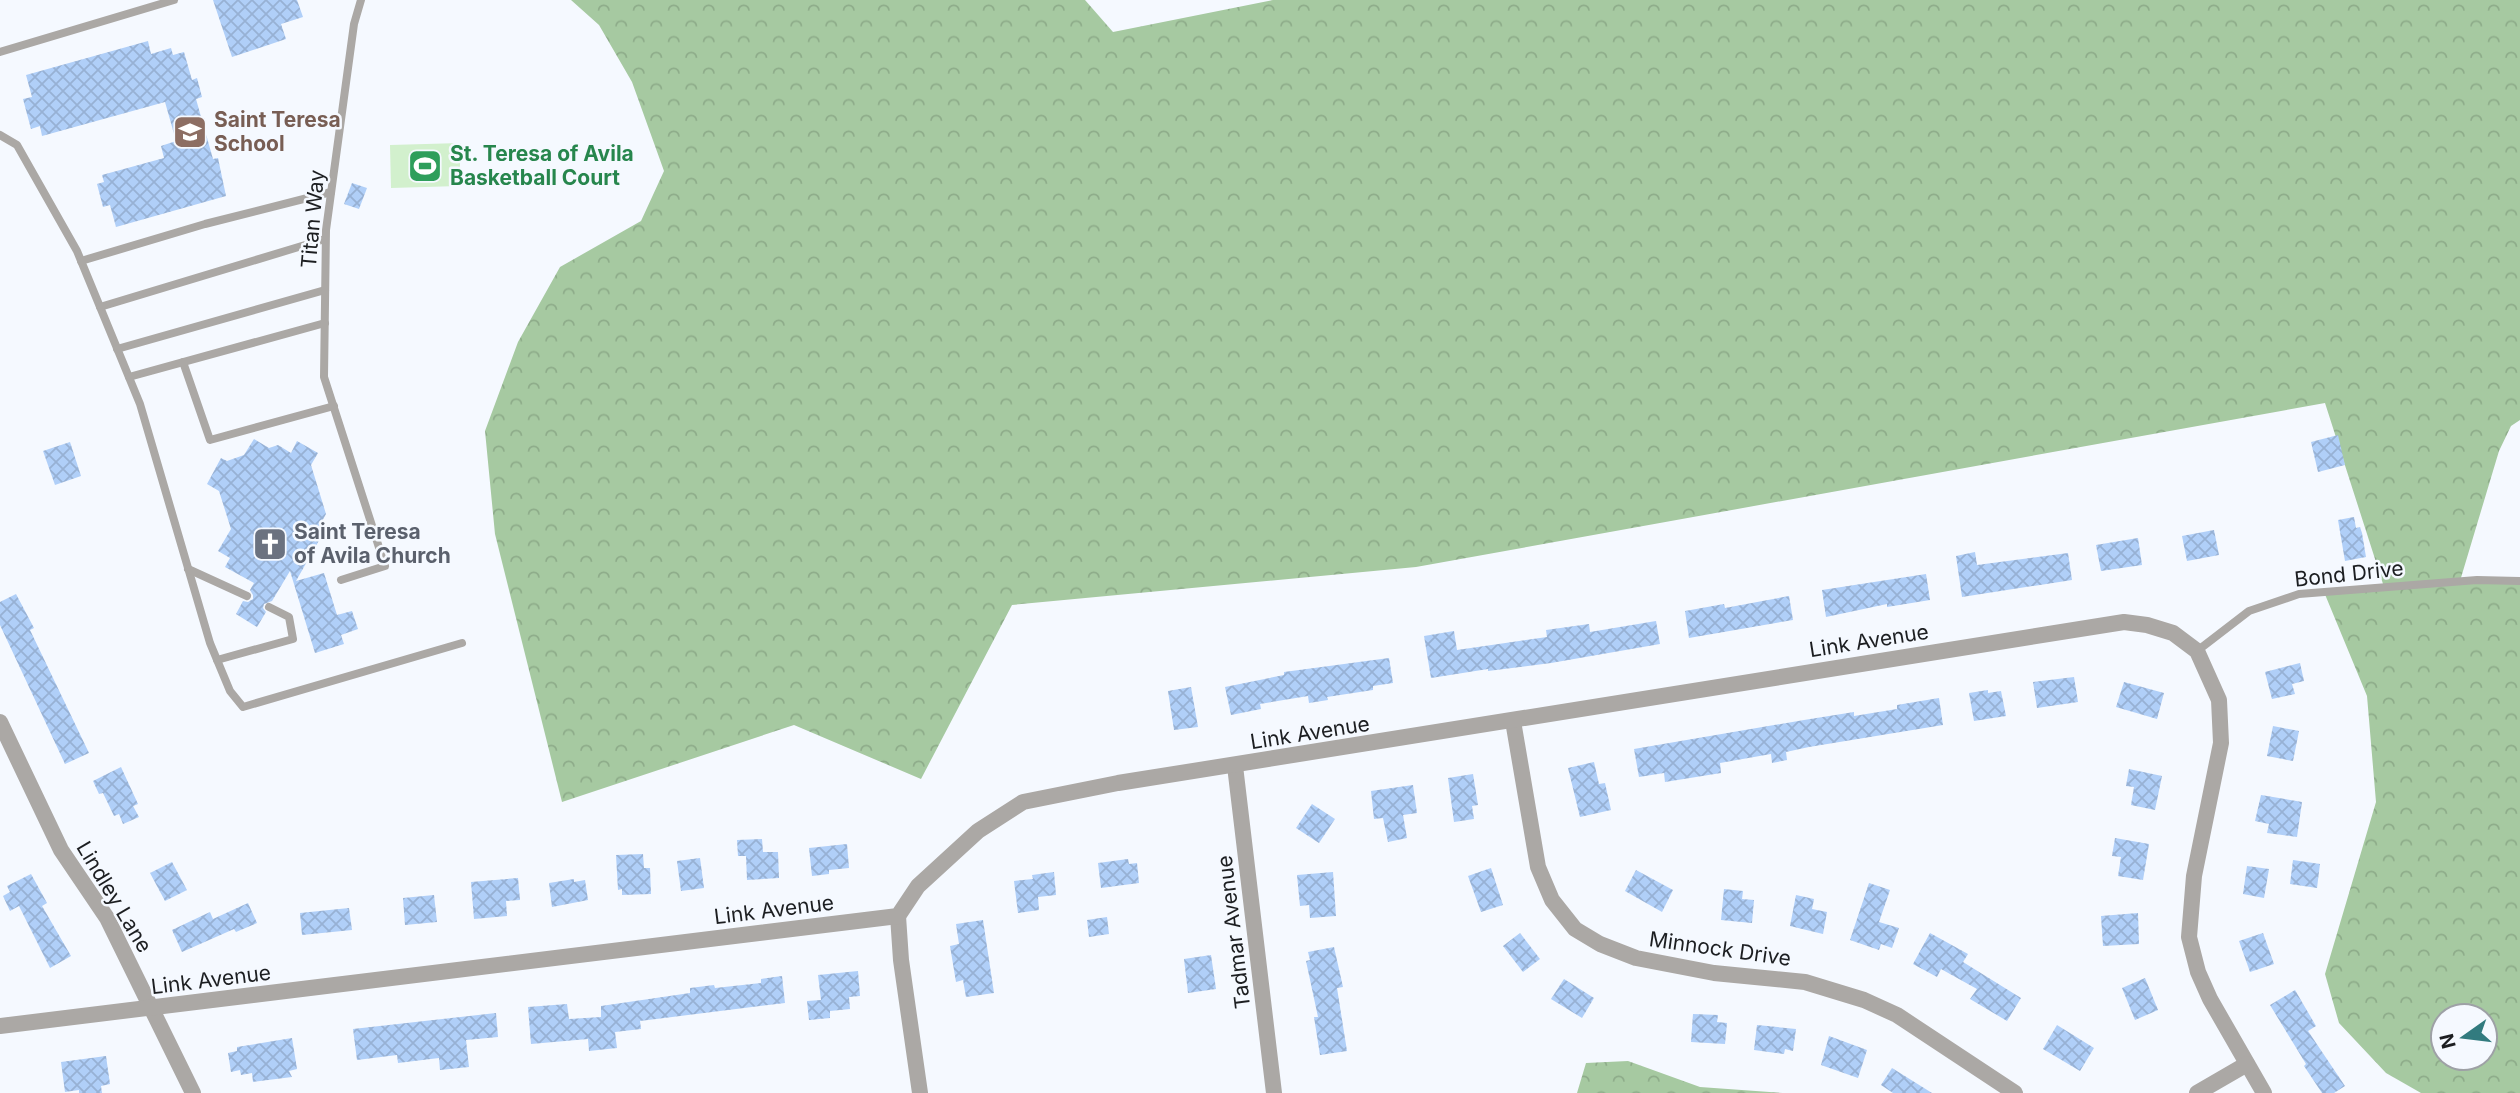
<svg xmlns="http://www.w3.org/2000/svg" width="2520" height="1093" viewBox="0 0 2520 1093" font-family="Inter,sans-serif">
	<defs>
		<pattern id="forest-crowns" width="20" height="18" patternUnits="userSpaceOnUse" patternTransform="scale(1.75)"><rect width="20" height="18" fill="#a6c9a1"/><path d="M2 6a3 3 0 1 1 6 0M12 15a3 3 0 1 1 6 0" fill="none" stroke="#8eac8a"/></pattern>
		<pattern id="building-cross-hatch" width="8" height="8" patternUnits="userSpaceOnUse" patternTransform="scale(1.75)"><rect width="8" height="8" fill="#b0cff8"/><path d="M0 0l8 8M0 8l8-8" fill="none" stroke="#97b1d4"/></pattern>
	</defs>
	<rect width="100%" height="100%" fill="#f5f9ff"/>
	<g fill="url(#forest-crowns)" fill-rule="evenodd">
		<path d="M571,0H1085L1113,32L1273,0H2520V420L2511,426L2499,451L2460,581H2520V1093H2421L2386,1073L2339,1023L2325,974L2376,802L2367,696L2324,592L2384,587L2325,403L1416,567L1012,605L921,779L794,725L562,802L495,534L485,431L518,342L560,267L641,221L664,171L632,82L599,25ZM2443,1016H2485V1058H2443Z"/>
		<polygon points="1628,1061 1700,1087 1783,1093 1577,1093 1586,1063"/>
	</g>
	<polygon fill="#d2f0cd" points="461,143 459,186 391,188 390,145"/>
	<g fill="url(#building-cross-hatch)">
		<polygon points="213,0 297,0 303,17 281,24 286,39 232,57"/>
		<polygon points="148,41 151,54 171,48 173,55 184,52 192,80 197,78 202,97 196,99 213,159 218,158 226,196 116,227 110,205 103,207 97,184 104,182 102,175 164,158 161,146 176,141 165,102 42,136 40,126 31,129 23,99 32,97 26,75"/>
		<polygon points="352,183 367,188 359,209 344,204"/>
		<polygon points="2338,435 2345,465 2318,472 2311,442"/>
		<polygon points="254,439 269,448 278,445 291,453 297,441 318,453 311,465 326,514 315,534 321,537 296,581 324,573 337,615 352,611 358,629 341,635 344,644 315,653 290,571 272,601 264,604 263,608 266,612 257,627 236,614 243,601 248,602 253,599 253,595 250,590 254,583 225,567 230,558 218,551 231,529 219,491 207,484 221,458 227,461 244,455"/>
		<polygon points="70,442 81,476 55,485 43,451"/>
		<polygon points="2354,517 2356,528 2360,527 2362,533 2366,557 2345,561 2338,520"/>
		<polygon points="2214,530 2219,555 2187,561 2182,536"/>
		<polygon points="2138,538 2142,565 2101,571 2096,545"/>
		<polygon points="1975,552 1977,565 2068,553 2072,580 1962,597 1956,556"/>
		<polygon points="1926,574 1930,600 1887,607 1887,604 1826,617 1822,590"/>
		<polygon points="16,594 34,628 30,630 89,753 65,764 0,625 0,602"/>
		<polygon points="1789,596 1793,620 1689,638 1685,611 1724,604 1725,608"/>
		<polygon points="1656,621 1660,644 1551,663 1488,671 1488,669 1431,678 1424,636 1454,631 1457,650 1547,637 1546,630 1589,624 1590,632"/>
		<polygon points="1389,658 1393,683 1373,686 1373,690 1327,697 1328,700 1309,703 1308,696 1260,704 1261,709 1231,715 1225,687 1284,675 1284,672"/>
		<polygon points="2300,663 2304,681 2292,684 2295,694 2272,699 2265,672"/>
		<polygon points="2074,677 2078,702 2037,708 2033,682"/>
		<polygon points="2124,682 2164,693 2157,719 2116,707"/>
		<polygon points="1191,687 1198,727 1174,730 1168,691"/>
		<polygon points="1988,690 1988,693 2001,691 2006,716 1974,721 1969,693"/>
		<polygon points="1939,698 1943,725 1809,747 1786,752 1787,760 1772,763 1771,754 1720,763 1721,773 1665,782 1664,773 1639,777 1634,749 1804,720 1854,712 1854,716 1897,709 1897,705"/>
		<polygon points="2273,726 2299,731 2293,761 2267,756"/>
		<polygon points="1594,762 1599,784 1605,783 1611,810 1580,817 1568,768"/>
		<polygon points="121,767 138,804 133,806 139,817 123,824 119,814 114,816 103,793 99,794 93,781"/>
		<polygon points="2129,769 2162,776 2155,810 2131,805 2134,787 2126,786"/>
		<polygon points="1473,774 1478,805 1472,806 1474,819 1454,822 1448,778"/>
		<polygon points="1413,785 1417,813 1403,815 1407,838 1388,842 1383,818 1374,819 1371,791"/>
		<polygon points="2261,795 2302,802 2297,837 2267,833 2269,824 2255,821"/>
		<polygon points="1312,804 1335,819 1319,843 1296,828"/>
		<polygon points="2115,838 2149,844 2143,880 2118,876 2121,857 2112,856"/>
		<polygon points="762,839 763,852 778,852 779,878 747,880 746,856 738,856 737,840"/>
		<polygon points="847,844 849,868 829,870 829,874 812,876 809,848"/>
		<polygon points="643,854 644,868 650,868 651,894 622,895 622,889 618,890 616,855"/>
		<polygon points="700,858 704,888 681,891 677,861"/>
		<polygon points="1128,859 1129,864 1137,863 1139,883 1101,888 1098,863"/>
		<polygon points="2293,860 2320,864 2317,888 2290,884"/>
		<polygon points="172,862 187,890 165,901 150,873"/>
		<polygon points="2247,866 2269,869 2264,898 2243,894"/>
		<polygon points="1491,868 1503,905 1481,912 1468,876"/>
		<polygon points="1636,870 1673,890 1662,912 1625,891"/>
		<polygon points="1054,872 1056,895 1038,897 1039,910 1018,913 1014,881 1033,879 1032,875"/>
		<polygon points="1333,872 1336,916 1310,918 1309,905 1300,906 1297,875"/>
		<polygon points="31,874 47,903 42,906 71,956 50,968 19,906 10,911 3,896 10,892 7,886"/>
		<polygon points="518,878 520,900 506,901 507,916 474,919 471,882"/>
		<polygon points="574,879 574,882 585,880 588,900 552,907 549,883"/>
		<polygon points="1869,883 1890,890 1879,922 1899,928 1892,948 1881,944 1879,950 1850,940"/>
		<polygon points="1724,889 1743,891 1742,899 1754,900 1752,923 1721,920"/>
		<polygon points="434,895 437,922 405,925 403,898"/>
		<polygon points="1796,895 1814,899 1812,909 1827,912 1823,934 1790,926"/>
		<polygon points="248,903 257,923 236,932 234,929 182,952 172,930 210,912 213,919"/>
		<polygon points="349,908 352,930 302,935 300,913"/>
		<polygon points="2138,913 2139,944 2103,946 2101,916"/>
		<polygon points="1107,917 1109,934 1089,937 1087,920"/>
		<polygon points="983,920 994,993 966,997 963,980 956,982 950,946 959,944 956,924"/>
		<polygon points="1520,933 1540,959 1523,972 1503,946"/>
		<polygon points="1930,933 1968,954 1963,962 2021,998 2007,1021 1970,999 1977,989 1941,969 1937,977 1913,964"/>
		<polygon points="2263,933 2274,964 2250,972 2239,941"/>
		<polygon points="1334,947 1343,987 1337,988 1347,1051 1320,1055 1314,1017 1318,1017 1306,961 1310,960 1308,952"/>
		<polygon points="1211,955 1216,989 1188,993 1184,959"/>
		<polygon points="858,971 860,996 849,997 850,1009 830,1011 830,1018 809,1020 807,1001 821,1000 818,975"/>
		<polygon points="782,976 785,1003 640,1021 641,1029 615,1032 617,1048 589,1051 588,1039 531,1044 528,1007 567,1004 569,1019 601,1017 601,1006 690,993 690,988 714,985 715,988 761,983 761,979"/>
		<polygon points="2145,978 2158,1010 2135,1020 2122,988"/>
		<polygon points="1564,979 1594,998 1582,1018 1551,999"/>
		<polygon points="2295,990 2316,1026 2308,1031 2345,1086 2334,1093 2322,1093 2304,1066 2306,1064 2270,1005"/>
		<polygon points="496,1013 498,1037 466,1040 469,1067 440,1070 439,1058 398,1063 397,1055 357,1060 353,1029"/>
		<polygon points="1693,1014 1718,1015 1717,1022 1727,1023 1725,1044 1691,1042"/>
		<polygon points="1757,1025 1796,1029 1793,1051 1785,1049 1784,1054 1754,1050"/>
		<polygon points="2057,1025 2094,1048 2080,1071 2043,1049"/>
		<polygon points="1829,1036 1867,1050 1858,1078 1821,1065"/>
		<polygon points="292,1038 297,1069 289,1071 292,1077 253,1082 252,1073 241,1075 240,1070 231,1072 228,1053 237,1051 237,1047"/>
		<polygon points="106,1056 110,1084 101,1086 102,1093 79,1093 79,1090 65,1092 61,1062"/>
		<polygon points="1892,1068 1932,1093 1893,1093 1881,1085"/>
	</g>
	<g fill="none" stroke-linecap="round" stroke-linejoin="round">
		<g stroke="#aba8a5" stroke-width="8">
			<polyline points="0,52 174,0"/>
			<polyline points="0,135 17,145 77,251 140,404 210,643 230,691 243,707 462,643"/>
			<polyline points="81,261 205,224 331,192"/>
			<polyline points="100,307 325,239"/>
			<polyline points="117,349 325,290"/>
			<polyline points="183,362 210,440 334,406"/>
			<polyline points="129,377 325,323"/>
			<polyline points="188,569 247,596"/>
			<polyline points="341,580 385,566 324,377 326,230 354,24 361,0"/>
			<polyline points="2197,651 2249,611 2299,594 2477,580 2520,581"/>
			<polyline points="217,660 293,639 289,617 269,607"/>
		</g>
		<g stroke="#aba8a5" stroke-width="16">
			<polyline points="1513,721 1538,867 1552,900 1575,929 1600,944 1636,958 1714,973 1805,982 1864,1000 1897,1015 2015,1093"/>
			<polyline points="0,722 61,850 107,918 193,1093"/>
			<polyline points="1235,766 1274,1093"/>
			<polyline points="898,916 901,960 920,1093"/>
			<polyline points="0,1026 898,916 918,886 978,831 1023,802 1118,783 2124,622 2147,625 2173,633 2197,651 2219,700 2221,743 2194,876 2189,937 2198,972 2210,999 2264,1093"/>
			<polyline points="2197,1093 2247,1064"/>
		</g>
	</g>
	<defs>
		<g id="school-square" transform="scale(1.75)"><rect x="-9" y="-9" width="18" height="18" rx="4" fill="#8d6e63" stroke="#f5f9ff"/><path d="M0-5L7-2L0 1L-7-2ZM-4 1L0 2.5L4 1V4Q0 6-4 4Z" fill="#fff"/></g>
		<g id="stadium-square" transform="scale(1.75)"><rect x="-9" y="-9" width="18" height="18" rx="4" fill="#2e9e5b" stroke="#f5f9ff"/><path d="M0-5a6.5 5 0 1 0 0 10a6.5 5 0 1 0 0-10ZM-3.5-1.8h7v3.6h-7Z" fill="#fff"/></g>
		<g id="church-square" transform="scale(1.75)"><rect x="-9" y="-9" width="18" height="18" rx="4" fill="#6b7280" stroke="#f5f9ff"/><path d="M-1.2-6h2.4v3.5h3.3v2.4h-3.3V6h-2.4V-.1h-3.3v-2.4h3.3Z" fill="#fff"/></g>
	</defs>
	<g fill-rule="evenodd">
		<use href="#school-square" x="190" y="132"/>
		<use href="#stadium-square" x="425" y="166"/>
		<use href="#church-square" x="270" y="544"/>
	</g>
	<g text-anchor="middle" stroke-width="5" stroke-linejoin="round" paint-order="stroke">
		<g font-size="21" font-weight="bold" fill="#785e54" stroke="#f5f9ff" text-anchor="start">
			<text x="214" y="127">Saint Teresa<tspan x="214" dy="24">School</tspan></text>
		</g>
		<g font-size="21" font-weight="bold" fill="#27864d" stroke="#f5f9ff" text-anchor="start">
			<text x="450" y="161">St. Teresa of Avila<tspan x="450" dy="24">Basketball Court</tspan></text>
		</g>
		<g font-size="21" fill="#1c1e21" stroke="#f5f9ff">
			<text transform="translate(313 219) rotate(-85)" y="7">Titan Way</text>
			<text transform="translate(2349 574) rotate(-6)" y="7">Bond Drive</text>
			<text transform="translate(1869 641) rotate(-9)" y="7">Link Avenue</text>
			<text transform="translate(1310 733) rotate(-9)" y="7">Link Avenue</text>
			<text transform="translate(114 897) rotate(59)" y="7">Lindley Lane</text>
			<text transform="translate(774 910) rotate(-7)" y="7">Link Avenue</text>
			<text transform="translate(1234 932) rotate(-97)" y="7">Tadmar Avenue</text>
			<text transform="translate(1720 949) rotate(8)" y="7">Minnock Drive</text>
			<text transform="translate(211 980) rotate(-7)" y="7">Link Avenue</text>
		</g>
		<g font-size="21" font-weight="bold" fill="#5b616d" stroke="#f5f9ff" text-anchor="start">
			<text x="294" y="539">Saint Teresa<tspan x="294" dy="24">of Avila Church</tspan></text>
		</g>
	</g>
	<g transform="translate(2464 1037) rotate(256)"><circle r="33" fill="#f5f9ff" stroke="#9ea1a6" stroke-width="2"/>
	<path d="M0-5L12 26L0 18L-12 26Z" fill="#327b7f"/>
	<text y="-10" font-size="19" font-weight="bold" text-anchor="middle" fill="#1c1e21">N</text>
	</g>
</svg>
